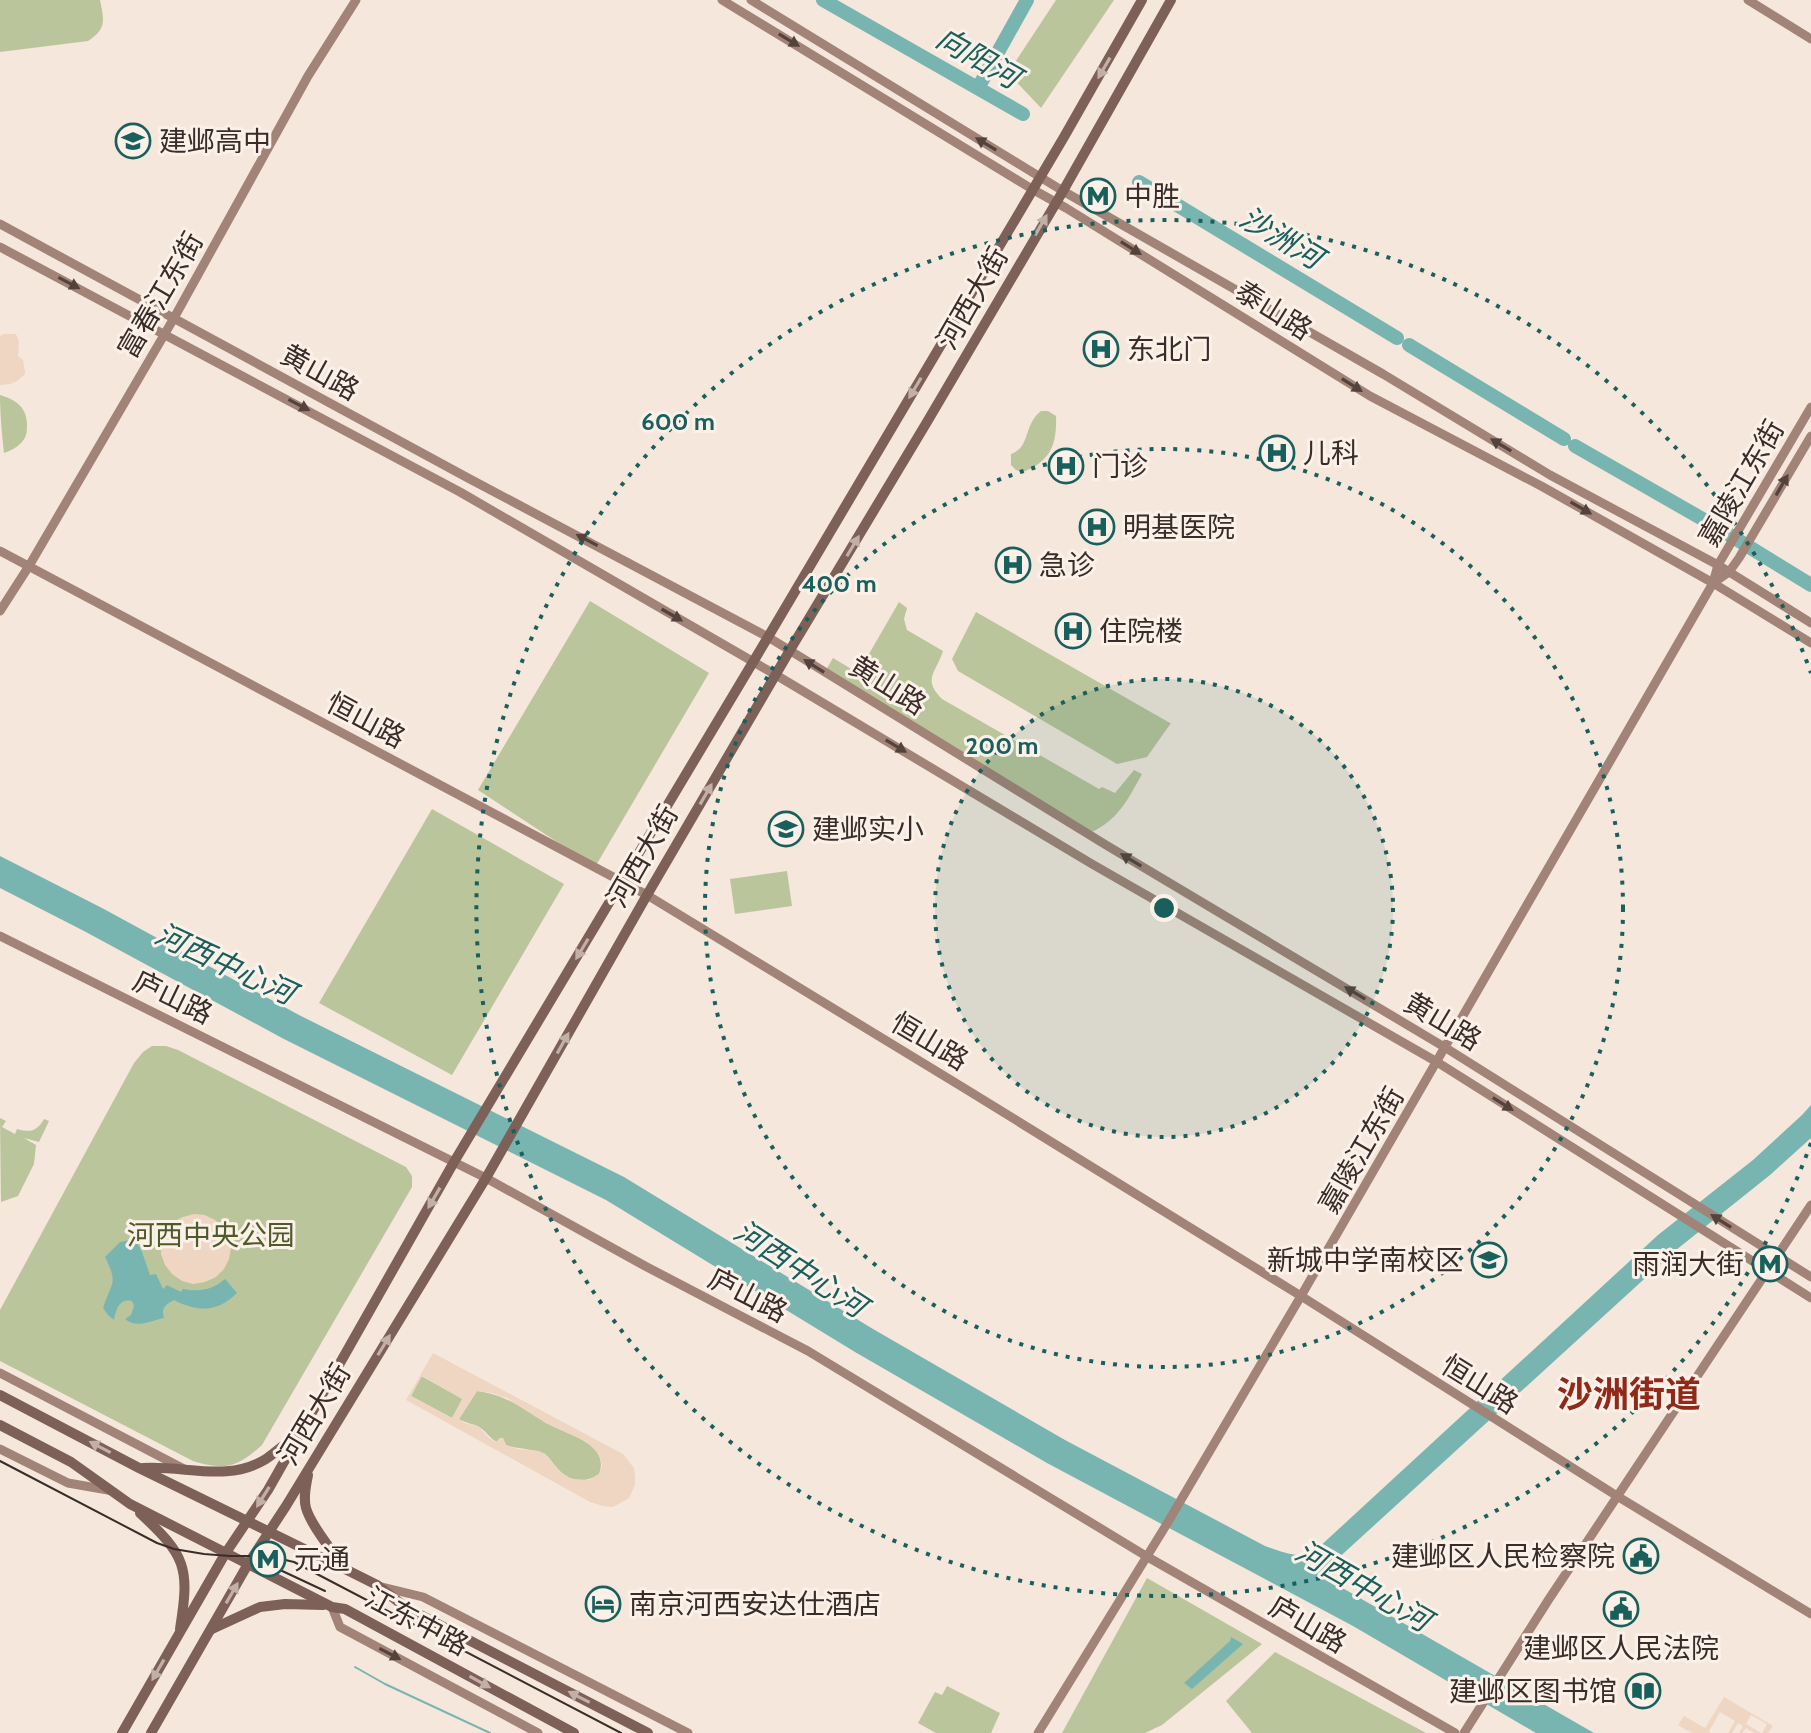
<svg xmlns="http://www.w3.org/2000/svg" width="1811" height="1733" viewBox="0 0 1811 1733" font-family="Cabin,'Noto Sans SC',sans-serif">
	<rect width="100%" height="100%" fill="#f5e7dc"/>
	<g fill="#bbc59b">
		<path d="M0,0H100C104,20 107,29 88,41L0,52Z"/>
		<polygon points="1056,0 1114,0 1041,108 1008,73"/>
		<path d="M0,395C16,400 27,407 27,426C27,433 26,438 21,443C16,448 10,451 4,453C2,435 0,414 0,395Z"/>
		<path d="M1041,411H1048L1056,416C1057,444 1051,461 1023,472L1016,470L1011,465V454C1031,447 1023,425 1041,411Z"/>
		<polygon points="590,601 709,673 595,867 478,790"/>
		<path d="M899,602L907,608L904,619L907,630L943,651C936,673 922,679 942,699L1099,789L1102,787L1115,793L1134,770L1142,774C1128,799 1119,819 1092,832L826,670L833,658L858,673Z"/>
		<polygon points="976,612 1170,723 1171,723 1147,757 1117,764 958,671 952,659"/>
		<polygon points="432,809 564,884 452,1075 319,1003"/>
		<polygon points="787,871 792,906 735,914 730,879"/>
		<path d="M152,1046H166L178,1050L406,1167L412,1176V1187L262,1445C238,1467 225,1471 193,1461L0,1361V1310L134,1063L143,1052Z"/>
		<path d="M0,1118L6,1121L2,1127L15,1134L17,1129C31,1133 37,1131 44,1119L49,1121L39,1142L24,1138L36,1145L34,1164L18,1196L1,1202Z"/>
		<polygon points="421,1376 463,1399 452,1418 411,1396"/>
		<path d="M477,1391C507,1395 521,1408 546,1423C565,1434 611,1443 599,1474C586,1484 568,1481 558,1469C553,1464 550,1458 545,1454C537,1449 517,1449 506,1445L503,1438H500L497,1442C490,1438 488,1434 482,1429C475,1423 466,1424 459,1419Z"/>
		<polygon points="1147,1578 1262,1644 1162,1725 1145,1733 1062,1733"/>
		<polygon points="1275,1652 1426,1733 1252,1733 1226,1701"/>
		<polygon points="947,1686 1000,1713 991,1733 936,1733 918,1723 935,1692 942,1695"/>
	</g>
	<g fill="#eed6c2" fill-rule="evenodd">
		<polygon points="4,334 16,334 19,342 18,356 23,360 25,371 25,374 17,381 10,384 0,385 0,336"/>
		<polygon points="194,1214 205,1215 215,1220 223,1227 229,1237 231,1248 229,1259 224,1269 216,1277 205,1282 193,1284 182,1281 172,1274 165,1265 161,1254 162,1242 166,1231 173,1222 183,1217"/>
		<path d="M433,1353L623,1454L634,1468L635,1477V1485L629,1498L613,1507L603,1506L590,1502L406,1400ZM422,1376L462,1399L452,1418L411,1396ZM477,1391L492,1393L507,1398L548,1424L587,1442L598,1453L601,1460L602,1467L599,1474L589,1480L571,1479L559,1471L545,1454L539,1451L518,1449L506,1445L503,1438H500L496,1442L489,1438L478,1426L464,1423L459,1419Z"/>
		<polygon points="1724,1697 1773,1726 1768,1733 1762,1733 1767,1724 1751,1715 1746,1724 1761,1733 1754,1733 1746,1728 1742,1733 1739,1733 1743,1726 1738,1723 1732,1733 1728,1733 1735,1721 1720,1712 1709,1731 1711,1733 1692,1733 1678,1725 1684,1716 1705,1728"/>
	</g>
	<g fill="#78b5b1">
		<path d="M0,856L102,908L299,1015L624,1177L873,1329L1065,1440L1265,1546C1282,1552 1302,1561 1317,1549L1658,1235L1753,1160L1802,1115L1811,1105V1138L1770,1175L1676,1250L1334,1562L1331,1570L1334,1579L1339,1586L1594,1733H1536L1353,1626L1047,1463L855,1352L606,1200L282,1038L84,931L0,888Z"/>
		<path d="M135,1239L142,1252L150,1275L156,1274L163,1289L167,1285L181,1292L183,1289C200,1292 212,1290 225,1279L237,1293C217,1313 197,1312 174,1300C165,1305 161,1308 164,1318C149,1321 137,1329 125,1319L131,1315L134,1306L132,1301C119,1298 116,1310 114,1320L108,1315L103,1308C111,1282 119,1285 105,1257L120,1242Z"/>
		<polygon points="1231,1637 1243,1644 1192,1689 1184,1683 1230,1641"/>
	</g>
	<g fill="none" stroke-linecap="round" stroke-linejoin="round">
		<polyline stroke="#78b5b1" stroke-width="2" points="355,1667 385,1684 490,1733"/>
		<g stroke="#78b5b1" stroke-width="14">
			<polyline points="823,0 1023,114"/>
			<polyline points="978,88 1027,0"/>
			<polyline points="1139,182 1397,338"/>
			<polyline points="1409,345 1564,439"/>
			<polyline points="1575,446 1720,529 1811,585"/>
		</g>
		<g stroke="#a28378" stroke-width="9">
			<polyline points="722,0 1032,189 1066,208 1370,396 1543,487 1713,583 1811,643"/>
			<polyline points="751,0 1063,191 1383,374 1550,475 1718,565 1811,623"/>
			<polyline points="1748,0 1811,39"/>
			<polyline points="0,224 468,478 768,637 1106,845 1446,1048 1811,1277"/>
			<polyline points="0,247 460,492 776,675 1092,864 1437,1062 1811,1298"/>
			<polyline points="0,551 647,895 964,1088 1301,1296 1617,1496 1811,1614"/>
			<polyline points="1713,583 1729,572 1739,558 1811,436"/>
			<polyline points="0,611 29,566 174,318 308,76 356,0"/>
			<polyline points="0,936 486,1178 645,1266 808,1351 1146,1556 1455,1733"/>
			<polyline points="0,1373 184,1469"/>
			<polyline points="0,1449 68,1483 108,1490"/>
			<polyline points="378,1586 423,1597 688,1733"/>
			<polyline points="332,1607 340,1627 538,1733"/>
			<polyline points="1038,1733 1165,1527 1301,1296 1713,583 1718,565 1811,407"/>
			<polyline points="1464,1733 1549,1599 1811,1205"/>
		</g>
		<g stroke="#7d6058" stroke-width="10">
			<polyline points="0,1395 139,1468 345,1569 377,1585 405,1607 648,1733"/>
			<polyline points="0,1425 71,1462 130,1504 332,1607 345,1609 574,1733"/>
			<path d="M143,1468C185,1465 227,1483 266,1459C276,1452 286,1443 296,1436"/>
			<path d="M308,1475C306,1486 303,1497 306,1508C311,1525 331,1550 342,1564"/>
			<path d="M140,1513C186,1556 190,1567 180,1629"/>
			<polyline points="212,1629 260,1607 285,1604 323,1605"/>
			<polyline points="122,1733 225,1554 268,1490 454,1162 768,637 1064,137 1142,0"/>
			<polyline points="151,1733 248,1564 286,1506 486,1178 647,895 790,650 927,422 1063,191 1171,0"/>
		</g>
		<g stroke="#3a2c28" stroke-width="2">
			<polyline points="0,1461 157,1543 174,1549 204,1554 230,1556 268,1556 294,1562 621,1733"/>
			<polyline points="266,1566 278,1569 325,1591"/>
		</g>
	</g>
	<defs><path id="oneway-solid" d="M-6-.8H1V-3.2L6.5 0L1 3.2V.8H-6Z" transform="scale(2)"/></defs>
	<g fill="#54423c">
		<use href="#oneway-solid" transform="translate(789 40) rotate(31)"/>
		<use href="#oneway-solid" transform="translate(986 144) rotate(-149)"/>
		<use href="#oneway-solid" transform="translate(1131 248) rotate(32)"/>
		<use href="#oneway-solid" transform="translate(69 283) rotate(28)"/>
		<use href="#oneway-solid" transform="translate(1352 385) rotate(32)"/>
		<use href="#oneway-solid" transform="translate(299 405) rotate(28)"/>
		<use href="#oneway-solid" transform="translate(1501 445) rotate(-149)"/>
		<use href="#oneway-solid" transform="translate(1782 485) rotate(-60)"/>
		<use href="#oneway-solid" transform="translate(1581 508) rotate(30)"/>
		<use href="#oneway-solid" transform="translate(587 540) rotate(-152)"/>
		<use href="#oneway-solid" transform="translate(672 615) rotate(30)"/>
		<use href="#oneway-solid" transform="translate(814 666) rotate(-148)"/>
		<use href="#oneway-solid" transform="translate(896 746) rotate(31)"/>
		<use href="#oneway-solid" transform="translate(1131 860) rotate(-149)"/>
		<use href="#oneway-solid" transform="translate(1355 993) rotate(-149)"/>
		<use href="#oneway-solid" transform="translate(1503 1104) rotate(32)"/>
		<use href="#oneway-solid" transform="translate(1721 1221) rotate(-148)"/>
		<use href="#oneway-solid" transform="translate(390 1654) rotate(28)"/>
	</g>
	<g fill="#c2b0a8">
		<use href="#oneway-solid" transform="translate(1104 68) rotate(120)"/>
		<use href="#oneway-solid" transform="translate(1041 225) rotate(-60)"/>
		<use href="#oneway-solid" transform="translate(915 388) rotate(121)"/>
		<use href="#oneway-solid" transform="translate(853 546) rotate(-59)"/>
		<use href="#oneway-solid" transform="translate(706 794) rotate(-60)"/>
		<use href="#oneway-solid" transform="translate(582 949) rotate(121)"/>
		<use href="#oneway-solid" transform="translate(563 1043) rotate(-61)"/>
		<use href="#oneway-solid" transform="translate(434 1198) rotate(120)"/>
		<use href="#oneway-solid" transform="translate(384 1345) rotate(-59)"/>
		<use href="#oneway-solid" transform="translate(100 1447) rotate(-152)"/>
		<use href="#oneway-solid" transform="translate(263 1497) rotate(122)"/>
		<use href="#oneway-solid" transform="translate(232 1593) rotate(-60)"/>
		<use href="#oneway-solid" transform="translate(158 1670) rotate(120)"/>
		<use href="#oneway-solid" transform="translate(480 1682) rotate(29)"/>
		<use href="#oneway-solid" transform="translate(579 1697) rotate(-153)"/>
	</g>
	<circle cx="1164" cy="908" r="229" fill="#19605d" fill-opacity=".12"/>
	<g fill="none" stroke="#19605d" stroke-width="4" stroke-dasharray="4 8">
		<circle cx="1164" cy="908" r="229"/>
		<circle cx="1164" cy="908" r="459"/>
		<path d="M1811 1143A688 688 0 1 1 1811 673"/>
	</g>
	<defs>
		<g id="school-ring" transform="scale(1.8)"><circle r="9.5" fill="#fbf1e9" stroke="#19605d" stroke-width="1.5"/><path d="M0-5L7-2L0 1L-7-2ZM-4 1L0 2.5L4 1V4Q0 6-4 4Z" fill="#19605d"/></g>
		<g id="metro-ring" transform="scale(1.8)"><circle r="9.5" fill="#fbf1e9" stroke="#19605d" stroke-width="1.5"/><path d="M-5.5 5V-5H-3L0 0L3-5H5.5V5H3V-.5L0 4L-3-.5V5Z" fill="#19605d"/></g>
		<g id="hospital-ring" transform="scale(1.8)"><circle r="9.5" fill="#fbf1e9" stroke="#19605d" stroke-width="1.5"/><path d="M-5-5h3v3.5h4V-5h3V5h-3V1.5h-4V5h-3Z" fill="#19605d"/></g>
		<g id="civic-ring" transform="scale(1.8)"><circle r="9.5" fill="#fbf1e9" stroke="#19605d" stroke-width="1.5"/><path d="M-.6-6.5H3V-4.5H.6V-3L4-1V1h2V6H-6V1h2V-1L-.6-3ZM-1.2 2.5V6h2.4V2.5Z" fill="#19605d"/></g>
		<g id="hotel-ring" transform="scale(1.8)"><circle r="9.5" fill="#fbf1e9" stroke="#19605d" stroke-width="1.5"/><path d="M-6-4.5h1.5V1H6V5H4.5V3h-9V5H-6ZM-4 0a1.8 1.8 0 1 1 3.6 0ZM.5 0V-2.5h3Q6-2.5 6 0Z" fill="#19605d"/></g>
		<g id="library-ring" transform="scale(1.8)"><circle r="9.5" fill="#fbf1e9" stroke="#19605d" stroke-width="1.5"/><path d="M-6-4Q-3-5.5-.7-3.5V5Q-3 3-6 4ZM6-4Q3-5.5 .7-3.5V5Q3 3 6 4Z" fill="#19605d"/></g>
	</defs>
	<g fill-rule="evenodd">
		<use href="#school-ring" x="133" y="141"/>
		<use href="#metro-ring" x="1098" y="196"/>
		<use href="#hospital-ring" x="1101" y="349"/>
		<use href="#hospital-ring" x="1277" y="453"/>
		<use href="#hospital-ring" x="1066" y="466"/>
		<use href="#hospital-ring" x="1097" y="527"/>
		<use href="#hospital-ring" x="1013" y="565"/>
		<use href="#hospital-ring" x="1073" y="631"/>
		<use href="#school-ring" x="786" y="829"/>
		<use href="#school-ring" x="1489" y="1260"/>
		<use href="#metro-ring" x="1770" y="1264"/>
		<use href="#civic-ring" x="1641" y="1556"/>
		<use href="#metro-ring" x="268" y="1559"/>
		<use href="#hotel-ring" x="603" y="1604"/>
		<use href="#civic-ring" x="1621" y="1609"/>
		<use href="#library-ring" x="1643" y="1691"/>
	</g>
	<g text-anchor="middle" stroke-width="6" stroke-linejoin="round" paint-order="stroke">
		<g font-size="28" fill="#3a2c28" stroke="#fbf1e9" text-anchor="start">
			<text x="159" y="151">建邺高中</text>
			<text x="1124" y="206">中胜</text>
			<text x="1127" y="359">东北门</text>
			<text x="1303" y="463">儿科</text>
			<text x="1092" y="476">门诊</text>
			<text x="1123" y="537">明基医院</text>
			<text x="1039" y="575">急诊</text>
			<text x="1099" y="641">住院楼</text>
			<text x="812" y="839">建邺实小</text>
			<text x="1463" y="1270" text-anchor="end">新城中学南校区</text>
			<text x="1744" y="1274" text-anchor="end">雨润大街</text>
			<text x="1615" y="1566" text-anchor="end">建邺区人民检察院</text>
			<text x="294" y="1569">元通</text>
			<text x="629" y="1614">南京河西安达仕酒店</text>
			<text x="1621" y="1658" text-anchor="middle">建邺区人民法院</text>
			<text x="1617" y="1701" text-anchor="end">建邺区图书馆</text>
		</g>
		<g font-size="28" fill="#3a2c28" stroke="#fbf1e9">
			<text transform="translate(160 295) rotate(-60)" y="10">富春江东街</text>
			<text transform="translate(972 298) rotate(-60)" y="10">河西大街</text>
			<text transform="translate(1274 310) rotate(32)" y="10">泰山路</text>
			<text transform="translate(320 372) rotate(29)" y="10">黄山路</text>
			<text transform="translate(1741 483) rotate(-60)" y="10">嘉陵江东街</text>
			<text transform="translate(888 685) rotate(32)" y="10">黄山路</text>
			<text transform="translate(366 720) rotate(28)" y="10">恒山路</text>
			<text transform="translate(642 856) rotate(-60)" y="10">河西大街</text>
			<text transform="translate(173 997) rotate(26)" y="10">庐山路</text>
			<text transform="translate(1443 1021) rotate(31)" y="10">黄山路</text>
			<text transform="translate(930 1041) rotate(31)" y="10">恒山路</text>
			<text transform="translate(1361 1150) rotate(-60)" y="10">嘉陵江东街</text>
			<text transform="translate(748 1295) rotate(27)" y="10">庐山路</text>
			<text transform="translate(1480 1384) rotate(32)" y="10">恒山路</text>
			<text transform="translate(314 1414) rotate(-59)" y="10">河西大街</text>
			<text transform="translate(417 1621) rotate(28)" y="10">江东中路</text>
			<text transform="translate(1308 1624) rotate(30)" y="10">庐山路</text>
		</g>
		<g font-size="28" fill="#4e5b29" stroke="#fbf1e9">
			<text x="211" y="1245">河西中央公园</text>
		</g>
		<g font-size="30" font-style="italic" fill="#19605d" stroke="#fbf1e9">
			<text transform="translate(978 58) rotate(30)" y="10">向阳河</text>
			<text transform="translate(1281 238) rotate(31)" y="10">沙洲河</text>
			<text transform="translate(225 964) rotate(25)" y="10">河西中心河</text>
			<text transform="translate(800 1269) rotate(33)" y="10">河西中心河</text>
			<text transform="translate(1363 1586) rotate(30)" y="10">河西中心河</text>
		</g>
		<g font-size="36" font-weight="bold" fill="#912919" stroke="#fbf1e9">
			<text x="1629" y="1407">沙洲街道</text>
		</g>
	</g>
	<circle cx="1164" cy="908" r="12" fill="#19605d" stroke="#fbf1e9" stroke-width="4"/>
	<g font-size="24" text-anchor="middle" font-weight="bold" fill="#19605d" stroke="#fbf1e9" stroke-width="6" stroke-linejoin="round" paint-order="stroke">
		<text x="678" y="430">600 m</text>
		<text x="839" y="592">400 m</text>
		<text x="1002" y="754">200 m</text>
	</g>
</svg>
